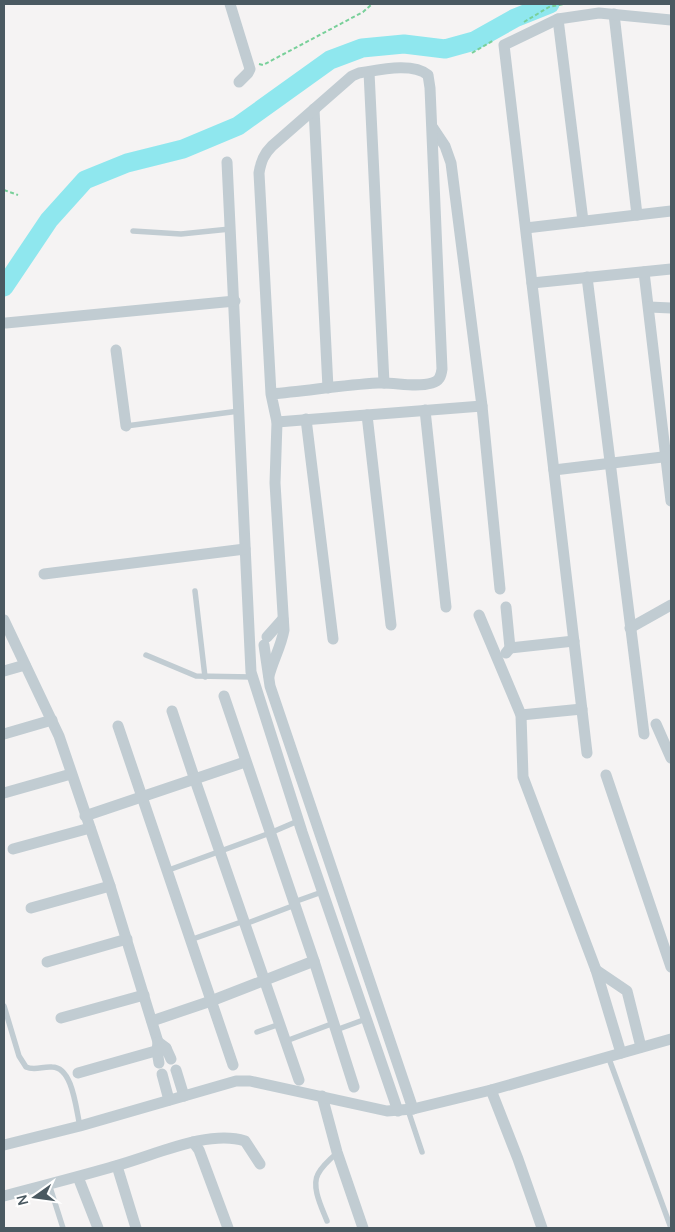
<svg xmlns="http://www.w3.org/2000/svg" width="675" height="1232" viewBox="0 0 675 1232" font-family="Manrope,sans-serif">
	<rect width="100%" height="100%" fill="#f5f3f3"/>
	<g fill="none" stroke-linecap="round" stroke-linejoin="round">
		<polyline stroke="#8fe7ee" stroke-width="19" points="4,287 49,220 85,180 127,163 183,149 238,126 330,60 362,48 404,44 445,49 474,41 515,18 550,4"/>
		<g stroke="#79d09a" stroke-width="2" stroke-dasharray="4 2.5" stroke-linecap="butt">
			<polyline points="524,22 549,7 564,4"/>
			<polyline points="472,53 494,40"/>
			<polyline points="259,64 263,65 363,12 372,4"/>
			<polyline points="4,190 18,195"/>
		</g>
		<g stroke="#c1ccd2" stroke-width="5.5">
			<polyline points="133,231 181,234 230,229"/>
			<polyline points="126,426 239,411"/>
			<polyline points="195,591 205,677"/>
			<polyline points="146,655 196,676 252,677"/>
			<polyline points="166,871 270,833 298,821"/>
			<polyline points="294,902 322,892"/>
			<polyline points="245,924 295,905"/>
			<polyline points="190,940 244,921"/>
			<path d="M4,1006L19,1056L26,1067C35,1071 43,1066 52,1067C73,1067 76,1110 80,1126"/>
			<polyline points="336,1030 366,1019"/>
			<polyline points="257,1032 280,1024"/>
			<polyline points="286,1041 334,1023"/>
			<polyline points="608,1056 671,1228"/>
			<polyline points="408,1110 422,1152"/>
			<polyline points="49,1184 63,1228"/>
			<path d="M327,1221C322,1208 311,1187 318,1174C322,1166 330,1159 337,1153"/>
		</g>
		<g stroke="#c1ccd2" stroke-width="11">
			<polyline points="230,4 250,69 248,73 239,82"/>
			<polyline points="614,14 637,215"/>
			<polyline points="558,19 583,221"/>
			<polyline points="369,72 384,383"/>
			<polyline points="314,109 328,388"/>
			<polyline points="433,128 445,146 451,163 482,406 500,589"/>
			<polyline points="227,162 251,672 302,832 398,1111"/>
			<polyline points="526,228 671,211"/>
			<polyline points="644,272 671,501"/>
			<polyline points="587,277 644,734"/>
			<polyline points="532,283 671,269"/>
			<polyline points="649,307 671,308"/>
			<polyline points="6,323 235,301"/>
			<polyline points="116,350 126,426"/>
			<polyline points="425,410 446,607"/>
			<polyline points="367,415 391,625"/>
			<polyline points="306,419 333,639"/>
			<polyline points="277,422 482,406"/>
			<polyline points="554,470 671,456"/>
			<polyline points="44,574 245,549"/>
			<polyline points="479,615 521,715 523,777 596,970"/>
			<polyline points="4,620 59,736 110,886 158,1042"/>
			<polyline points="630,628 671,605"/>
			<polyline points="267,637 283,619"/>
			<polyline points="264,645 270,686 413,1109"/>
			<polyline points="510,648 574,641"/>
			<polyline points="506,653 510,648 506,607"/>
			<polyline points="4,671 25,665"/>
			<path d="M269,676C273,660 281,647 284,630L275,483L277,422L271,394L259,173C261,161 264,154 272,146L352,76L359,73C379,70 412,62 428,75L430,88L442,369C441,377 439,381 432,383C415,388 395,382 378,383C342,385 307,391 271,394"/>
			<polyline points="224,696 314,961 354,1087"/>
			<polyline points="172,711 195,780 299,1080"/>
			<polyline points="521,715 582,709"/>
			<polyline points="656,724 671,758"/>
			<polyline points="118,726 233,1065"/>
			<polyline points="4,734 52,720"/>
			<polyline points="587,753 504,45 558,19 599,13 671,20"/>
			<polyline points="606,775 671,967"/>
			<polyline points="4,793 71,774"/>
			<polyline points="85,816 245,762"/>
			<polyline points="13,849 90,828"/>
			<polyline points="31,908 110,886"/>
			<polyline points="47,962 127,939"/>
			<polyline points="61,1018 144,995"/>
			<polyline points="152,1021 211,1001 314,961"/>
			<polyline points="621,1053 596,970 627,991 641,1047"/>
			<polyline points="159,1063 157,1051 158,1042 166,1048 171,1059"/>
			<polyline points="176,1070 184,1096"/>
			<polyline points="78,1073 166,1048"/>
			<polyline points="162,1074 169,1100"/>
			<polyline points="491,1090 518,1159 542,1228"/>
			<polyline points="322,1096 337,1152 363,1228"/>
			<polyline points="193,1142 199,1150 228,1228"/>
			<polyline points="4,1145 80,1126 236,1081 250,1081 387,1111 413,1109 491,1090 671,1039"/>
			<polyline points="117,1166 136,1228"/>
			<polyline points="78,1177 98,1228"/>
			<path d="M4,1196C41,1186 78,1177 115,1166C153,1156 208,1129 245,1141L260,1164"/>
		</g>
	</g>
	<rect width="675" height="1232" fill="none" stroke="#4a5961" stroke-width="10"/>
	<g transform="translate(35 1197) rotate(256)" stroke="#ffffff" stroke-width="4" paint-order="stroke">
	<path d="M0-4L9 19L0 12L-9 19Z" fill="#4a5961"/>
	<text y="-8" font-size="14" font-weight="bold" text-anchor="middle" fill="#4a5961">N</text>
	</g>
</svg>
